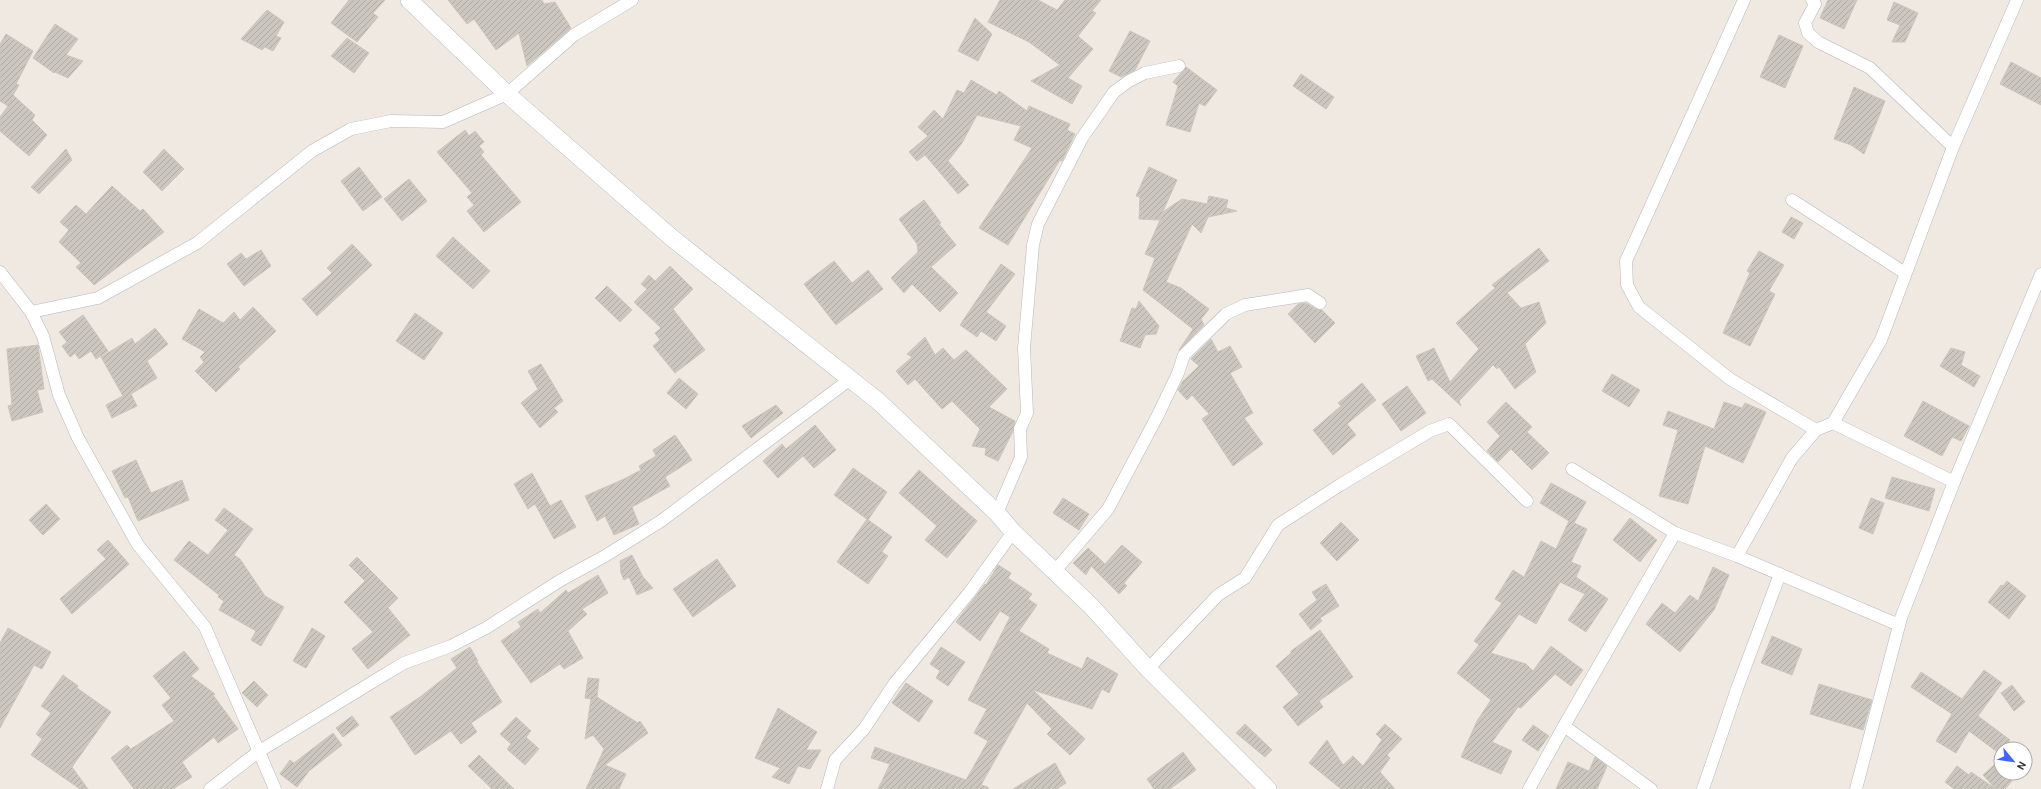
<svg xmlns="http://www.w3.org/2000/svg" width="2041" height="789" viewBox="0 0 2041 789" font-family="Karla,sans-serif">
	<defs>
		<pattern id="building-hatch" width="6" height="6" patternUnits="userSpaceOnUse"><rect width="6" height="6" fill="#cbc7bf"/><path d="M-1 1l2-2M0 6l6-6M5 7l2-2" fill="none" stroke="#afaba4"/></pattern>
	</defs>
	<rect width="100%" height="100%" fill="#efe9e1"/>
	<g fill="url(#building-hatch)" stroke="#cbc5ba">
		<polygon points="349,0 385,0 373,13 378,17 357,42 331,23"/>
		<polygon points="448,0 542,0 544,4 555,2 571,28 527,66 519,33 496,50 474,19 467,24"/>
		<polygon points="1000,0 1038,0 1057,10 1065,0 1101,0 1092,11 1096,13 1078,36 1093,49 1068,78 1082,86 1072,104 1031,81 1060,65 1029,42 988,22"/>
		<polygon points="1828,0 1857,0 1844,29 1820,18"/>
		<polygon points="1894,2 1918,13 1905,42 1892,42 1900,25 1887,20"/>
		<polygon points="267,10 284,22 276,36 281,38 273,51 265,47 262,50 241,39"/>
		<polygon points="975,18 992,34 978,61 958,51"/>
		<polygon points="55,24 78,39 66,55 83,61 68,78 55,72 54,73 33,58"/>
		<polygon points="1130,31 1150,41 1135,70 1121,77 1109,71"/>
		<polygon points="6,34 33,51 16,84 19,85 13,95 35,115 32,120 47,135 29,156 0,131 0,117 8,106 0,101 0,44"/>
		<polygon points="1779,35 1803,46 1785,88 1760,77"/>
		<polygon points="347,38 369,53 354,73 331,56"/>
		<polygon points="2011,62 2041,78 2041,105 2000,84"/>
		<polygon points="1186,67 1217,90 1205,106 1199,103 1190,132 1166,125 1178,86 1173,82"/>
		<polygon points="1301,74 1334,97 1326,109 1293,86"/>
		<polygon points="971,80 997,95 999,91 1027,111 1029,106 1070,124 1067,130 1075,134 1062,161 1060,160 1008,245 979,228 1032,148 1014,140 1021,126 977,115 962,143 948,161 969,185 958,194 925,155 917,161 909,152 928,136 918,127 934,110 943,119 957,90 964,93"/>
		<polygon points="1854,87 1885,101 1864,154 1851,145 1834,139"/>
		<polygon points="465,130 469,136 475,131 484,142 479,146 484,152 481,155 521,202 484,232 467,211 474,205 467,197 472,193 437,152"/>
		<polygon points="66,149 72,160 39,194 31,187"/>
		<polygon points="164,149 184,169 162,191 143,172"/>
		<polygon points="359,167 382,197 363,211 341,181"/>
		<polygon points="1149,167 1177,180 1159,220 1139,219 1140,197 1136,196"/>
		<polygon points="409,179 427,201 402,221 384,199"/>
		<polygon points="112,186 140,211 143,209 164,232 94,285 76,267 81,263 59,242 69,230 60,222 76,205 86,214"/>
		<polygon points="1209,196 1228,200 1226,208 1237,211 1208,217 1201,233 1192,224 1166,282 1181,288 1209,309 1201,319 1204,325 1179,350 1193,329 1143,290 1155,258 1145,254 1164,211 1182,199 1207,204"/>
		<polygon points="924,200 941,223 939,224 956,245 931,267 958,293 940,312 912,284 904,293 891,278 918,252 917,244 899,219"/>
		<polygon points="1791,217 1803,223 1794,239 1782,232"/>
		<polygon points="453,237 490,271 473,289 436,256"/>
		<polygon points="352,244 372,265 317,316 302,299 332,273 327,268"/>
		<polygon points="1539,248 1549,261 1507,293 1521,308 1539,302 1546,323 1525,344 1536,372 1515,389 1499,367 1497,369 1493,365 1459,401 1461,406 1432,379 1428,381 1416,356 1434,348 1450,382 1479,349 1456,323 1495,288 1492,285"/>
		<polygon points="261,250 271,266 244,286 227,264 241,253 246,259"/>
		<polygon points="1759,251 1784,265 1769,291 1775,294 1750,346 1723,333 1750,273 1747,271"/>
		<polygon points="834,261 852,283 868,270 883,289 836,325 804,284"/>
		<polygon points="1001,264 1015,274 986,312 1006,326 996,341 981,331 977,337 960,325"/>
		<polygon points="670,266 693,289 673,309 705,350 675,373 653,346 660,340 655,333 661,328 634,302 647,289 641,284 649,275 655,281"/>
		<polygon points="607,286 632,310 620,322 595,298"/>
		<polygon points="1139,301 1159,326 1156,334 1145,335 1140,348 1120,341 1132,308 1136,309"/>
		<polygon points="1306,303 1316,309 1322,310 1335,323 1315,343 1288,314 1298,304"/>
		<polygon points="253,307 276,331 238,367 240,369 216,392 195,371 204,362 200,357 205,352 182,339 199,309 223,323 234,312 240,320"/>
		<polygon points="415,313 443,333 424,360 396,341"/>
		<polygon points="83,315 108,351 96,359 91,351 79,359 75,353 70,357 62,346 67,342 59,332"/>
		<polygon points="155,328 168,344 147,361 157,378 131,394 137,406 112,418 106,405 123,396 101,357 132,338 135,344"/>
		<polygon points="925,337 935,355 943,348 954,360 966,350 1007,389 989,407 1015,421 1013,431 998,461 985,455 986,448 972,446 980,429 952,401 942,409 915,379 908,385 896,371 912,357 907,354"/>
		<polygon points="1211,339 1218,352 1230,346 1242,367 1230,373 1253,413 1244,418 1263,444 1233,466 1202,419 1209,414 1192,395 1187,400 1178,390 1183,381 1199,366 1191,359"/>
		<polygon points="38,345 44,389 37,390 43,412 12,421 8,406 12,405 7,349"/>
		<polygon points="1951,348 1965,352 1961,365 1980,376 1974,387 1940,366"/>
		<polygon points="541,364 563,401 554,408 558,412 540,428 521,403 538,389 528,371"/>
		<polygon points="1612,374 1640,390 1629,407 1602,391"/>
		<polygon points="679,378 698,394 686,409 667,393"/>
		<polygon points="1362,383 1376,400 1347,424 1356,435 1333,455 1313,430 1341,406 1338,403"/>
		<polygon points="1407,386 1426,413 1401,431 1382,404"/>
		<polygon points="1923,401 1969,426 1961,441 1952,437 1942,456 1904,436"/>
		<polygon points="1506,402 1532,427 1527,432 1549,453 1532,470 1511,449 1498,462 1487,451 1500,436 1487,422"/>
		<polygon points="1724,402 1742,408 1745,403 1766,412 1743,463 1705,446 1688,504 1659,496 1678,430 1663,425 1668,411 1714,429"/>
		<polygon points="776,405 783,413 751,438 742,426"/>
		<polygon points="815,425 836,450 814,468 803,456 778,478 763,461 782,444 786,449"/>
		<polygon points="675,435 692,460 665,477 670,486 632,507 639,524 614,535 605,516 597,521 585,496 624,479 641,470 639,466 656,456 653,450"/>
		<polygon points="136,460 151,493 182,480 189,500 138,521 128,497 125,498 112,471"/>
		<polygon points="853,468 887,492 868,520 834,495"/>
		<polygon points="919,470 977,521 947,558 925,540 937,526 899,493"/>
		<polygon points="532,473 550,506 561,500 576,527 554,539 535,504 528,509 514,484"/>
		<polygon points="1892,477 1935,489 1929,511 1885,498"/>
		<polygon points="1551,483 1586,502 1574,523 1587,529 1571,562 1581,566 1576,577 1608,599 1586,632 1568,620 1585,594 1560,582 1536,624 1519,614 1491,653 1526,664 1533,671 1551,646 1583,670 1571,686 1555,674 1521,708 1518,707 1492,742 1512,751 1501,774 1461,757 1477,721 1491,700 1457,673 1479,645 1474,641 1502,603 1495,599 1513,570 1524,577 1541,541 1556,549 1569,521 1540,503"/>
		<polygon points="1063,498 1089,514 1079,530 1053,513"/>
		<polygon points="1871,498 1884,503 1873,534 1859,528"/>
		<polygon points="46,504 60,519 43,535 29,520"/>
		<polygon points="224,508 253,529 234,555 240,559 265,596 284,607 261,646 251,640 256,631 219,610 224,601 218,597 219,595 174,560 189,541 208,555 228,530 215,520"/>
		<polygon points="1630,518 1657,540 1640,562 1613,540"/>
		<polygon points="867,519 892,537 882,552 888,556 868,584 837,562"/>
		<polygon points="1341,522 1359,540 1337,561 1320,543"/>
		<polygon points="108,540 129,564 72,614 60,599 106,559 97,550"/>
		<polygon points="1122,545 1142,562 1124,583 1127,586 1119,594 1091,566 1086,575 1073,563 1088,548 1105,564"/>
		<polygon points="632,555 643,577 653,588 637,595 629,577 624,580 621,573 620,561"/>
		<polygon points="357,557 398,598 388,608 410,635 368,669 352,649 373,632 344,602 365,581 349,565"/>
		<polygon points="717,559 736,586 693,617 673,589"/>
		<polygon points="998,565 1011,573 1008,578 1032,594 1028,599 1037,605 1019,631 1049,649 1047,653 1082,669 1087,657 1118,674 1109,693 1102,689 1092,709 1033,690 1085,739 1070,755 1047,734 1052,729 1027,703 981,785 988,787 988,789 878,789 890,764 871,758 875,747 966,780 988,741 974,733 987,709 968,700 1010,617 1000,611 980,641 956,622 985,584 986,585"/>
		<polygon points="1713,567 1729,575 1714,610 1680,652 1646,624 1662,603 1675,613 1690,595 1698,601"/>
		<polygon points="598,575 608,593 582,609 587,614 568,631 583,658 564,669 560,664 531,683 501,641 521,627 518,622 538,609 540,613 566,590 568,593"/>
		<polygon points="2007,581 2026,596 2009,619 1988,602 2001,585 2003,586"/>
		<polygon points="1326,584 1339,606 1320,618 1322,621 1311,630 1299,614 1317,600 1312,592"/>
		<polygon points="8,628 51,652 42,669 34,665 0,728 0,643"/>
		<polygon points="312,628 325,636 306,668 293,661"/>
		<polygon points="1320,630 1353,677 1319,701 1323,707 1298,726 1283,707 1299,694 1276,666 1291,653 1291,651"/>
		<polygon points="1772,636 1802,649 1792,675 1761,663"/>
		<polygon points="470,647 478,661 477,662 502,702 471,723 477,732 461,744 451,731 415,755 390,717 420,697 457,668 451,659"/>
		<polygon points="941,647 965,662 948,686 936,678 940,671 930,664"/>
		<polygon points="184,651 199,669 191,676 215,694 213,695 238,729 218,743 214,737 182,762 192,777 173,789 134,789 111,758 127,745 131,749 174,721 162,705 171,698 153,676"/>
		<polygon points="1984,670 2002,683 1978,716 2010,740 2004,749 2001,749 2000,754 1969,731 1956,753 1936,741 1952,714 1911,687 1921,672 1962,699"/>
		<polygon points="63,675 78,686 77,688 111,712 72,767 88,789 80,789 31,755 42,739 36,734 51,713 41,706"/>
		<polygon points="588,678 599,679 597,697 638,723 640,721 648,733 605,765 626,774 619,789 586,789 604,749 593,735 585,739 591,699 585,698"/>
		<polygon points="254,681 268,695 257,707 242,693"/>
		<polygon points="906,683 933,701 919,722 892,703"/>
		<polygon points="1819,684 1872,700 1863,730 1810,714"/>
		<polygon points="2012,685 2025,702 2014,711 2001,693"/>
		<polygon points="778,708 817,732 806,750 821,750 810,769 798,766 789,784 772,777 780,768 755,758"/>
		<polygon points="352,716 359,725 343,737 336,728"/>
		<polygon points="516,717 531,731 526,737 539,749 525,765 507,749 511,744 500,734"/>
		<polygon points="1245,724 1272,750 1265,757 1236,733"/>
		<polygon points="1385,724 1402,739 1387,755 1390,758 1380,772 1395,789 1341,789 1309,763 1327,740 1343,765 1353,756 1363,766 1382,740 1376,734"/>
		<polygon points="1533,725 1549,736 1538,751 1522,740"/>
		<polygon points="333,733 342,745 309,771 297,787 280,774 290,760 294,763"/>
		<polygon points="1183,752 1196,770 1170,789 1154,789 1147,779"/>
		<polygon points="479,755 514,789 492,789 468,766"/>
		<polygon points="1595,757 1607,766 1597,789 1556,789 1568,762 1589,771"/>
		<polygon points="1055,763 1066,783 1057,789 1013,789"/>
		<polygon points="1995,764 2001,770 2001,773 2004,773 2012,781 2005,789 1954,789 1945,782 1957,766 1969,775 1971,772 1996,789 1983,775"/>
	</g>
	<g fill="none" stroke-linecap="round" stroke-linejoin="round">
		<g stroke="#b4b7c1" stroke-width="13">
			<g id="street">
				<polyline points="1744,0 1626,261 1627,285 1639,307 1730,379 1816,430"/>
				<polyline points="1812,0 1815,4 1805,23 1808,33 1818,42 1870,68 1953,147"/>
				<polyline points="1792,200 1905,273"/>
				<polyline points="0,272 31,312 43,336 59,395 78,438 138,545 205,627 275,789"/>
				<polyline points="31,312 98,298 197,243 312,151 351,129 391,121 443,122 507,94 574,35 632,0"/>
				<polyline points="1833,423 1954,482"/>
				<polyline points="1572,469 1675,533 1737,556 1899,625"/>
				<polyline points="997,513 1021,457 1020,429 1027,413 1024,348 1033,245 1038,224 1082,138 1114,92 1129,81 1145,73 1179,66"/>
				<polyline points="1737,556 1792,458 1816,430 1833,423 1881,340 1953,147 2017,0"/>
				<polyline points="1054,572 1108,509 1158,415 1178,373 1184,355 1226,314 1245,305 1308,295 1320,303"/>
				<polyline points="1148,669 1218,595 1245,578 1278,525 1340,485 1430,431 1449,424 1527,501"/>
				<polyline points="1564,726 1651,789"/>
				<polyline points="210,789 258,752 379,678 404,663 451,646 486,628 561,580 605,556 661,521 849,380"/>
				<polyline points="827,789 835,760 864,729 894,684 969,593 1013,532"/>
				<polyline points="1529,789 1564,726 1675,533"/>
				<polyline points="1703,789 1738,686 1780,574"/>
				<polyline points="1856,789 1901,618 1954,482 2041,274"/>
			</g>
		</g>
		<g stroke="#b4b7c1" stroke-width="18">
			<polyline id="secondary" points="409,0 507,94 672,238 878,401 997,513 1013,532 1091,606 1148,669 1268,789"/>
		</g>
		<use href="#street" stroke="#fff" stroke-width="12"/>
		<use href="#secondary" stroke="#fff" stroke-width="17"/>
	</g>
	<g transform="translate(2013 761) rotate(119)"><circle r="19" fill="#ffffff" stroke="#ababab"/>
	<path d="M0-3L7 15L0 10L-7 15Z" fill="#4264fb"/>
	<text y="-6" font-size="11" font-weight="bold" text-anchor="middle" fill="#2e2e2e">N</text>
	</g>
</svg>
